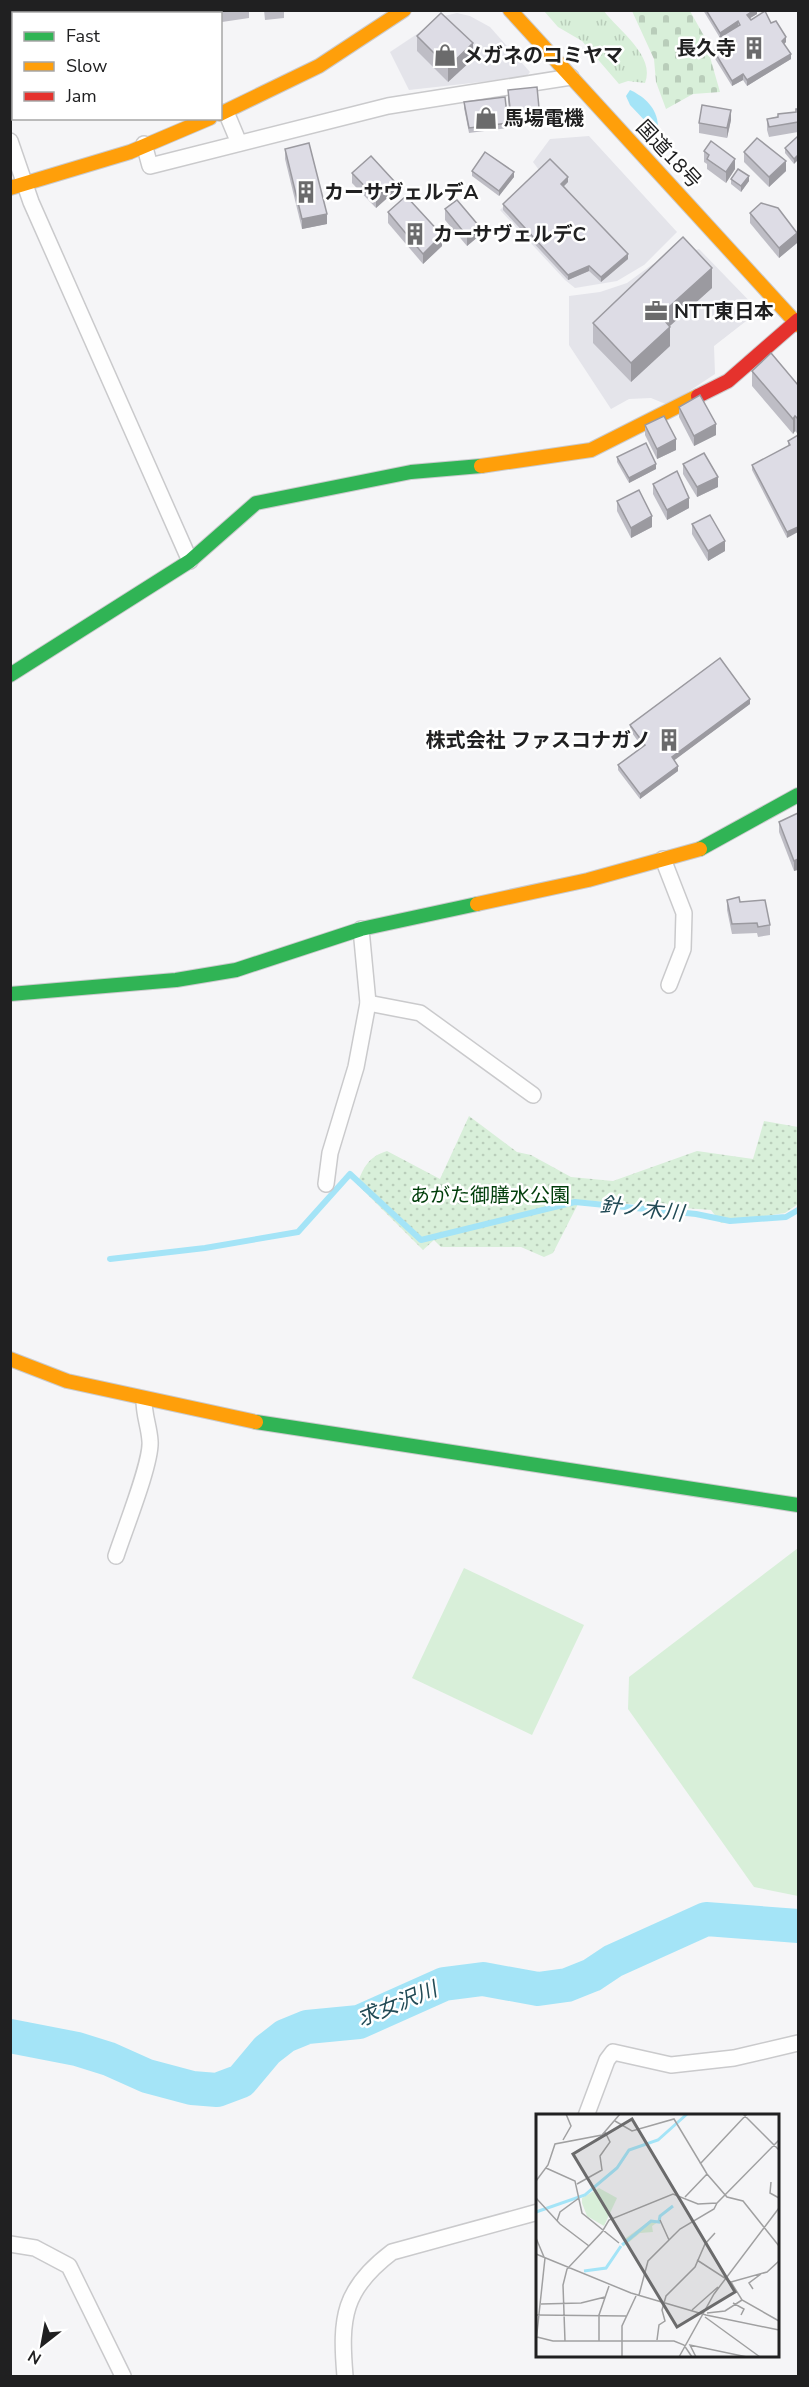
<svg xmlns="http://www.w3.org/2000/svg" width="809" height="2387" viewBox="0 0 809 2387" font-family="'Nunito Sans','Noto Sans JP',sans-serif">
	<defs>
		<pattern id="grass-tufts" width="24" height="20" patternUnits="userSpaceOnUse" patternTransform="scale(1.5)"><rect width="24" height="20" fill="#d8efd9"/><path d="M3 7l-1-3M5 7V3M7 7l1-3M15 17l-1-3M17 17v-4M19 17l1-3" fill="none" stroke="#b9cdba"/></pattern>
		<pattern id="cemetery-stones" width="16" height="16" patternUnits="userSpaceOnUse" patternTransform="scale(1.5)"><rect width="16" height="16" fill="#d8efd9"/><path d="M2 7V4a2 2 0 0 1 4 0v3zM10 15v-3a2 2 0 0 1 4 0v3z" fill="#b9cdba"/></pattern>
		<pattern id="park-dots" width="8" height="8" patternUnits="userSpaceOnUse" patternTransform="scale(1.5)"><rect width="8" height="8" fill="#d8efd9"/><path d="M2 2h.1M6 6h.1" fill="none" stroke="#b9cdba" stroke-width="1.8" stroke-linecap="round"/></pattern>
	</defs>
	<rect width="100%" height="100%" fill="#f5f5f7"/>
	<g fill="#e4e4ea">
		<polygon points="457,13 470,16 490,27 530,72 526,77 409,90 390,52 444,16"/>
		<polygon points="589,136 677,232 644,265 617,281 575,288 565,280 500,210 539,170 533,162 550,139"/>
		<polygon points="699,249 759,311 714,346 715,374 668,405 651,398 629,399 611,409 569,345 569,296 600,292 627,283 653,264"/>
	</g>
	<path fill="url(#grass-tufts)" d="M544,11H604C618,30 656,56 645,83L628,81L619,84L582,41L558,27Z"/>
	<polygon fill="url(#cemetery-stones)" points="632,11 690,11 704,36 720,92 693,94 666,109 656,82 654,59"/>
	<path fill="url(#park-dots)" d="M469,1116L517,1152L531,1155L571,1177L613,1181L697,1151L753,1159L764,1121L798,1127V1204L785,1213L721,1223L711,1210L580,1200L553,1253L544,1257L521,1247H441L434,1240L423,1250L357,1184C364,1167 368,1157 387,1151L440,1179Z"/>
	<g fill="#d8efd9">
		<polygon points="798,1548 798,1896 754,1887 628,1709 629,1677"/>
		<polygon points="464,1568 584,1625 532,1735 412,1678"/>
	</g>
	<path fill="#a4e4f7" d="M630,90C645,97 657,108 658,126L649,125L630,105L626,96Z"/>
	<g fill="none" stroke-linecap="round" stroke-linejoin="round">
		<polyline stroke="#a4e4f7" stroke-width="6" points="110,1259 205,1248 298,1232 350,1174 421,1240 575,1202 696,1214 730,1221 786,1217 798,1210"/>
		<polyline stroke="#a4e4f7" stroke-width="34" points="10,2036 77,2049 109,2059 147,2076 192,2088 217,2090 241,2081 267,2050 285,2036 307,2027 359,2022 444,1984 483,1979 538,1989 567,1985 592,1975 613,1961 706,1919 798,1926"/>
		<g stroke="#cacacc" stroke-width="18">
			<g id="street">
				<polyline points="226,112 239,143"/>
				<polyline points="10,141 31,202 190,561"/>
				<polyline points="144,144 150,166 388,106 571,77"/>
				<polyline points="663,859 684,913 683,949 669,985"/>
				<polyline points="368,1003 420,1013 533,1095"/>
				<polyline points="326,1184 330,1153 356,1067 368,1003 361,929"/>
				<path d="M116,1556C124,1531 152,1462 150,1441C149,1426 144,1416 144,1400"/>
				<polyline points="586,2116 607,2060 613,2052 671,2065 734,2058 798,2043"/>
				<polyline points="10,2244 35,2248 69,2266 123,2376"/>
				<path d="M345,2376C340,2318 343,2289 392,2252L538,2212"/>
			</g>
		</g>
		<g stroke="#cacacc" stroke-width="16">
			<g id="fast">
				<polyline points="10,675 190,561 256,503 411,472 481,466"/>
				<polyline points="700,849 798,795"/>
				<polyline points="10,994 176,980 236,970 361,929 477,904"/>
				<polyline points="256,1422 798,1505"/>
			</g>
		</g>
		<g stroke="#cacacc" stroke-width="16">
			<g id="slow">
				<polyline points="510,10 798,325"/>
				<polyline points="220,114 319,66 404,10"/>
				<polyline points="10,188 130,152 210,118"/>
				<polyline points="481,466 591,450 698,396"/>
				<polyline points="477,904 588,880 700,849"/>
				<polyline points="10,1359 67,1381 256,1422"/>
			</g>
		</g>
		<g stroke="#cacacc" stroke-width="16">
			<polyline id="jam" points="698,396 728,381 798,320"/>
		</g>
		<use href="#street" stroke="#fefefe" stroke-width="15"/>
		<use href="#fast" stroke="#30b455" stroke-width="14"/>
		<use href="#slow" stroke="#ff9f0a" stroke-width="14"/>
		<use href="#jam" stroke="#e5322d" stroke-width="14"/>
	</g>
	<g fill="#bebdc5">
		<polygon points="220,10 249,10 249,18 222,22"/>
		<polygon points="264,10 284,10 284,18 265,20"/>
		<polygon points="703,10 757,10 757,14 750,18 751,20 771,23 786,42 784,44 791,59 747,86 743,80 732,86 714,57 714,51 723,47 720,42 720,38"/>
		<polygon points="417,36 473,59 448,82 417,51"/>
		<polygon points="508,90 539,108 539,119 527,120 527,125 511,127 508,101"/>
		<polygon points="464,102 508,123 508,128 469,133 464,108"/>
		<polygon points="798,109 798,132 769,137 767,130 767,119 796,112"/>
		<polygon points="731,120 727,138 699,133 699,123"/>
		<polygon points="797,137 794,164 785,153 785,148"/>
		<polygon points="285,149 327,224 302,229 285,159"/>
		<polygon points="704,151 735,169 726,183 707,169 707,164 704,162"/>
		<polygon points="744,152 786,171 769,187 744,162"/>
		<polygon points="472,171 514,177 499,196 472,176"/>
		<polygon points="352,173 394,192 376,208 352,183"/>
		<polygon points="731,179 749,181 741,192 731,184"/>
		<polygon points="568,182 564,186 628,259 601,282 589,271 568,280 503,210 503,204"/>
		<polygon points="445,209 479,236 467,246 445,220"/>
		<polygon points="388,212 442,246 423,264 388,223"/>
		<polygon points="750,213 797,243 779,258 750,223"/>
		<polygon points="712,288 669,326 670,346 631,382 593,343 593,323"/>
		<polygon points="752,371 798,385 798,434 795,431 793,434 752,386"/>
		<polygon points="679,407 716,435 694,446 679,417"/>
		<polygon points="645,425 676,450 657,459 645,435"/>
		<polygon points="798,435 787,538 752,470 752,465 788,446 788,441"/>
		<polygon points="617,457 656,469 629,483 617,462"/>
		<polygon points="683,464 718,487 697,497 683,474"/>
		<polygon points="653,484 689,508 667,520 653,494"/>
		<polygon points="617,501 652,527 631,538 617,511"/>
		<polygon points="692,524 725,551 708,561 692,534"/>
		<polygon points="750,704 674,760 678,771 640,799 618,770 618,765 642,747 630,730 630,725"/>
		<polygon points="798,813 794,871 779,832 779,822"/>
		<polygon points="727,900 740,902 770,925 770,935 758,937 757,933 732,934 727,910"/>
	</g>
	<g fill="#9b9aa0">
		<polygon points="754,10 757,10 757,14 747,20 747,15"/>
		<polygon points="738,21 738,27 720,38 720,33"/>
		<polygon points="786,37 786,42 782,46 782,41"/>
		<polygon points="473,43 473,59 448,82 448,67"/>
		<polygon points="791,54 791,59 747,86 747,80"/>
		<polygon points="743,74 743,80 732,86 732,81"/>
		<polygon points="731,110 731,120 727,138 727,128"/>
		<polygon points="798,155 798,160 794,164 794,159"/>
		<polygon points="735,159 735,169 726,183 726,172"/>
		<polygon points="786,161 786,171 769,187 769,177"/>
		<polygon points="514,172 514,177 499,196 499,191"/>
		<polygon points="749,176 749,181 741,192 741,186"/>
		<polygon points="568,177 568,182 561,189 561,184"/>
		<polygon points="394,181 394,192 376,208 376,198"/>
		<polygon points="327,214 327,224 302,229 302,219"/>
		<polygon points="479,226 479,236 467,246 467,236"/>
		<polygon points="797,233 797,243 779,258 779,248"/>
		<polygon points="442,235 442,246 423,264 423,254"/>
		<polygon points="628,254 628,259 601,282 601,277"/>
		<polygon points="589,266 589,271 568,280 568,275"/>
		<polygon points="712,268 712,288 660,335 660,315"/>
		<polygon points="670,327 670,346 631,382 631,363"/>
		<polygon points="795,416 795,431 793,434 793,419"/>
		<polygon points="716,424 716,435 694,446 694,436"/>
		<polygon points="676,439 676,450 657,459 657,449"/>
		<polygon points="656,464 656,469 629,483 629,478"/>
		<polygon points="718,477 718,487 697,497 697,487"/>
		<polygon points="689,498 689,508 667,520 667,510"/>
		<polygon points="652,516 652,527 631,538 631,528"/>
		<polygon points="798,527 798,532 787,538 787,532"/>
		<polygon points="725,541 725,551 708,561 708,551"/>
		<polygon points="750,699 750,704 672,762 672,757"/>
		<polygon points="678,766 678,771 640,799 640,794"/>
		<polygon points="798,859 798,870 794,871 794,861"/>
	</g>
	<g fill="#dddce5" stroke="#9b9aa0" stroke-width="1.5">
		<polygon points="706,10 754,10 747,15 751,20 765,11 771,23 776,21 786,37 782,41 791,54 747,80 743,74 732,81 714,51 726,45 720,37 740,25 738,21 720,33"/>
		<polygon points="441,13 473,43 448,67 417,36"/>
		<polygon points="537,87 539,108 526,110 527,115 511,117 508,90"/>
		<polygon points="505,97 508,123 469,128 464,102"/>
		<polygon points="702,105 731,110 727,128 699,123"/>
		<polygon points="796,109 798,109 798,122 769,127 767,119 778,117 778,114 796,112"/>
		<polygon points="797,137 798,137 798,155 794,159 785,148"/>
		<polygon points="757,138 786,161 769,177 744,152"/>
		<polygon points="711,141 735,159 726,172 707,159 709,155 704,151"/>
		<polygon points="309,143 327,214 302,219 285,149"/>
		<polygon points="485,152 514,172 499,191 472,171"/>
		<polygon points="371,156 394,181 376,198 352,173"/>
		<polygon points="550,159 568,177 561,184 628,254 601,277 589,266 568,275 503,204"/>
		<polygon points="738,169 749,176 741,186 731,179"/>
		<polygon points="406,196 442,235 423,254 388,212"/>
		<polygon points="457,200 479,226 467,236 445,209"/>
		<polygon points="761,203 778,208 797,233 779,248 750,213"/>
		<polygon points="683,237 712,268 660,315 670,327 631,363 593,323"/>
		<polygon points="771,353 798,385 798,419 795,416 793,419 752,371"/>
		<polygon points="700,395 716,424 694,436 679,407"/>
		<polygon points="664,416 676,439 657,449 645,425"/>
		<polygon points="798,435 798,527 787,532 752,465 790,445 788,441"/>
		<polygon points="646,443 656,464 629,478 617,457"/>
		<polygon points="704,453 718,477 697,487 683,464"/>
		<polygon points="677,471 689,498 667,510 653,484"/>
		<polygon points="639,490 652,516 631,528 617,501"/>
		<polygon points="710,515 725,541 708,551 692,524"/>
		<polygon points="720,658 750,699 672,757 678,766 640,794 618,765 645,745 630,725"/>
		<polygon points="798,813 798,859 794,861 779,822"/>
		<polygon points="739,897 740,902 765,900 770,925 758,927 757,923 732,924 727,900"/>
	</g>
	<defs>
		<g id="building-bare" transform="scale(1.8)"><path d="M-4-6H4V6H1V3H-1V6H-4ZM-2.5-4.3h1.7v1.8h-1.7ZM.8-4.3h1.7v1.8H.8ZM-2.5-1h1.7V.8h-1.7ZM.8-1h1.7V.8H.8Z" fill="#6b6b6c" stroke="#fff" stroke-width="2.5" paint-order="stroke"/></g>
		<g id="shop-bare" transform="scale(1.8)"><path d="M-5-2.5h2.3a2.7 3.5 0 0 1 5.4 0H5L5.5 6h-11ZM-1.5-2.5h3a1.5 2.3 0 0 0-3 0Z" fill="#6b6b6c" stroke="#fff" stroke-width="2.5" paint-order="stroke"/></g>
		<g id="office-bare" transform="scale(1.8)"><path d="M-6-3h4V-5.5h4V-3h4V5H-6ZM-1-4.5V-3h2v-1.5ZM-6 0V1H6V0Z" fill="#6b6b6c" stroke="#fff" stroke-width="2.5" paint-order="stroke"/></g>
	</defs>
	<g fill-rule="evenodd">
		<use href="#building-bare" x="754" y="48"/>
		<use href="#shop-bare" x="445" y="55"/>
		<use href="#shop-bare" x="486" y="118"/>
		<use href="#building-bare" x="306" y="192"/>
		<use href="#building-bare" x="415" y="234"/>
		<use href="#office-bare" x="656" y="311"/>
		<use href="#building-bare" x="669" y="740"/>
	</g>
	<g text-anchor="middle" stroke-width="5" stroke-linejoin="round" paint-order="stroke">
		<g font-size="20" font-weight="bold" fill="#202021" stroke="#fff" text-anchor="start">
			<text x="736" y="55" text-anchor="end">長久寺</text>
			<text x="463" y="62">メガネのコミヤマ</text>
			<text x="504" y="125">馬場電機</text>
			<text x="324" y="199">カーサヴェルデA</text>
			<text x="433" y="241">カーサヴェルデC</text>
			<text x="674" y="318">NTT東日本</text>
			<text x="651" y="747" text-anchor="end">株式会社 ファスコナガノ</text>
		</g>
		<g font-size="20" fill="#202021" stroke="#fff">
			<text transform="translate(669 154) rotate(47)" y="7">国道18号</text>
		</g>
		<g font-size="20" fill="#003e0a" stroke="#fff">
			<text x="490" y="1202">あがた御膳水公園</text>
		</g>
		<g font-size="21" font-style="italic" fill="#224b56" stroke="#fff">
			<text transform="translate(642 1209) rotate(6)" y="7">針ノ木川</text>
			<text transform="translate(397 2004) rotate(-22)" y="7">求女沢川</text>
		</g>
	</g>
	<g transform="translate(536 2114)">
		<rect width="243" height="243" fill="#f5f5f7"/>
		<path d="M115,106L122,108L116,112L117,118L104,119L87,133L90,124Z" fill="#d8efd9"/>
		<path d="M63,74L81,84L68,112L51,102L46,89V84Z" fill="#d8efd9"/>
		<path fill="none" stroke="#a4e4f7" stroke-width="3" d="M0,98L49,81L81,54L93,36L122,26L151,0M86,131L115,107L123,108L124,102L137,92M48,157L70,154L85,132"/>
		<path fill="none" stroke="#a0a0a1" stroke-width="1.5" d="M207,0L243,36M79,7L96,17L138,5L171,60L191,83L207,87L243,132M27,26L35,12L30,0M164,50L211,0M10,54L39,67L46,99L83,129M0,67L12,51L19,30L66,21L84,0M235,68L234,79L243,84M41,70L66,56L64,42L74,28L69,18M149,83L171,60M0,84L24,110L53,132M124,106L133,126M21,107L24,98L43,84M0,124L8,143M0,140L95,179L170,201L243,216M161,146L195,168L206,186L243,207M195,168L231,158L243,147M217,175L213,169L225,160M103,181L112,147L144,115L178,95L181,89M197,189L208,195L205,201M5,190L45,189L69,183M156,196L182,173M171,199L189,197L206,186M0,201L90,202M169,203L224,243M1,223L17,227H138L148,231L156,243M121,226L123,211L129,207L126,196L130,182L159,153L169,130L179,119M29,227L27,171L31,155L66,118L73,106L137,80L162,90L181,89L243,26M63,227V201L73,172M0,228L9,144M86,243V212L100,182M143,243L178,180L243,94M160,243L154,231L211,243"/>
		<path fill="#6b6b6c" fill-opacity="0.15" stroke="#6b6b6c" stroke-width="3" d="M96,5L199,178L141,213L37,40Z"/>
		<rect width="243" height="243" fill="none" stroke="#202021" stroke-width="3"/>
	</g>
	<rect width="809" height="2387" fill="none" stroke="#202021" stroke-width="24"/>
	<rect x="12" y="12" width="210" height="108" fill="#ffffff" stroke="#a6a6a6" stroke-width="1.5"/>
	<rect x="24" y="32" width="30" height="9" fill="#30b455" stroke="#a6a6a6" stroke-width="1.5"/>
	<text x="66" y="42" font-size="18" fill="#202021">Fast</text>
	<rect x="24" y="62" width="30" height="9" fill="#ff9f0a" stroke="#a6a6a6" stroke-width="1.5"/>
	<text x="66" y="72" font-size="18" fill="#202021">Slow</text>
	<rect x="24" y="92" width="30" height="9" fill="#e5322d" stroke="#a6a6a6" stroke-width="1.5"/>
	<text x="66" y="102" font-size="18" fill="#202021">Jam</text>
	<g transform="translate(42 2345) rotate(211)" stroke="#ffffff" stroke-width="4.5" paint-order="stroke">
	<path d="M0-4.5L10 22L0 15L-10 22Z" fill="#202021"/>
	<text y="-9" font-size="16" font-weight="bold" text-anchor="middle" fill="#202021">N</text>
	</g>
</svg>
